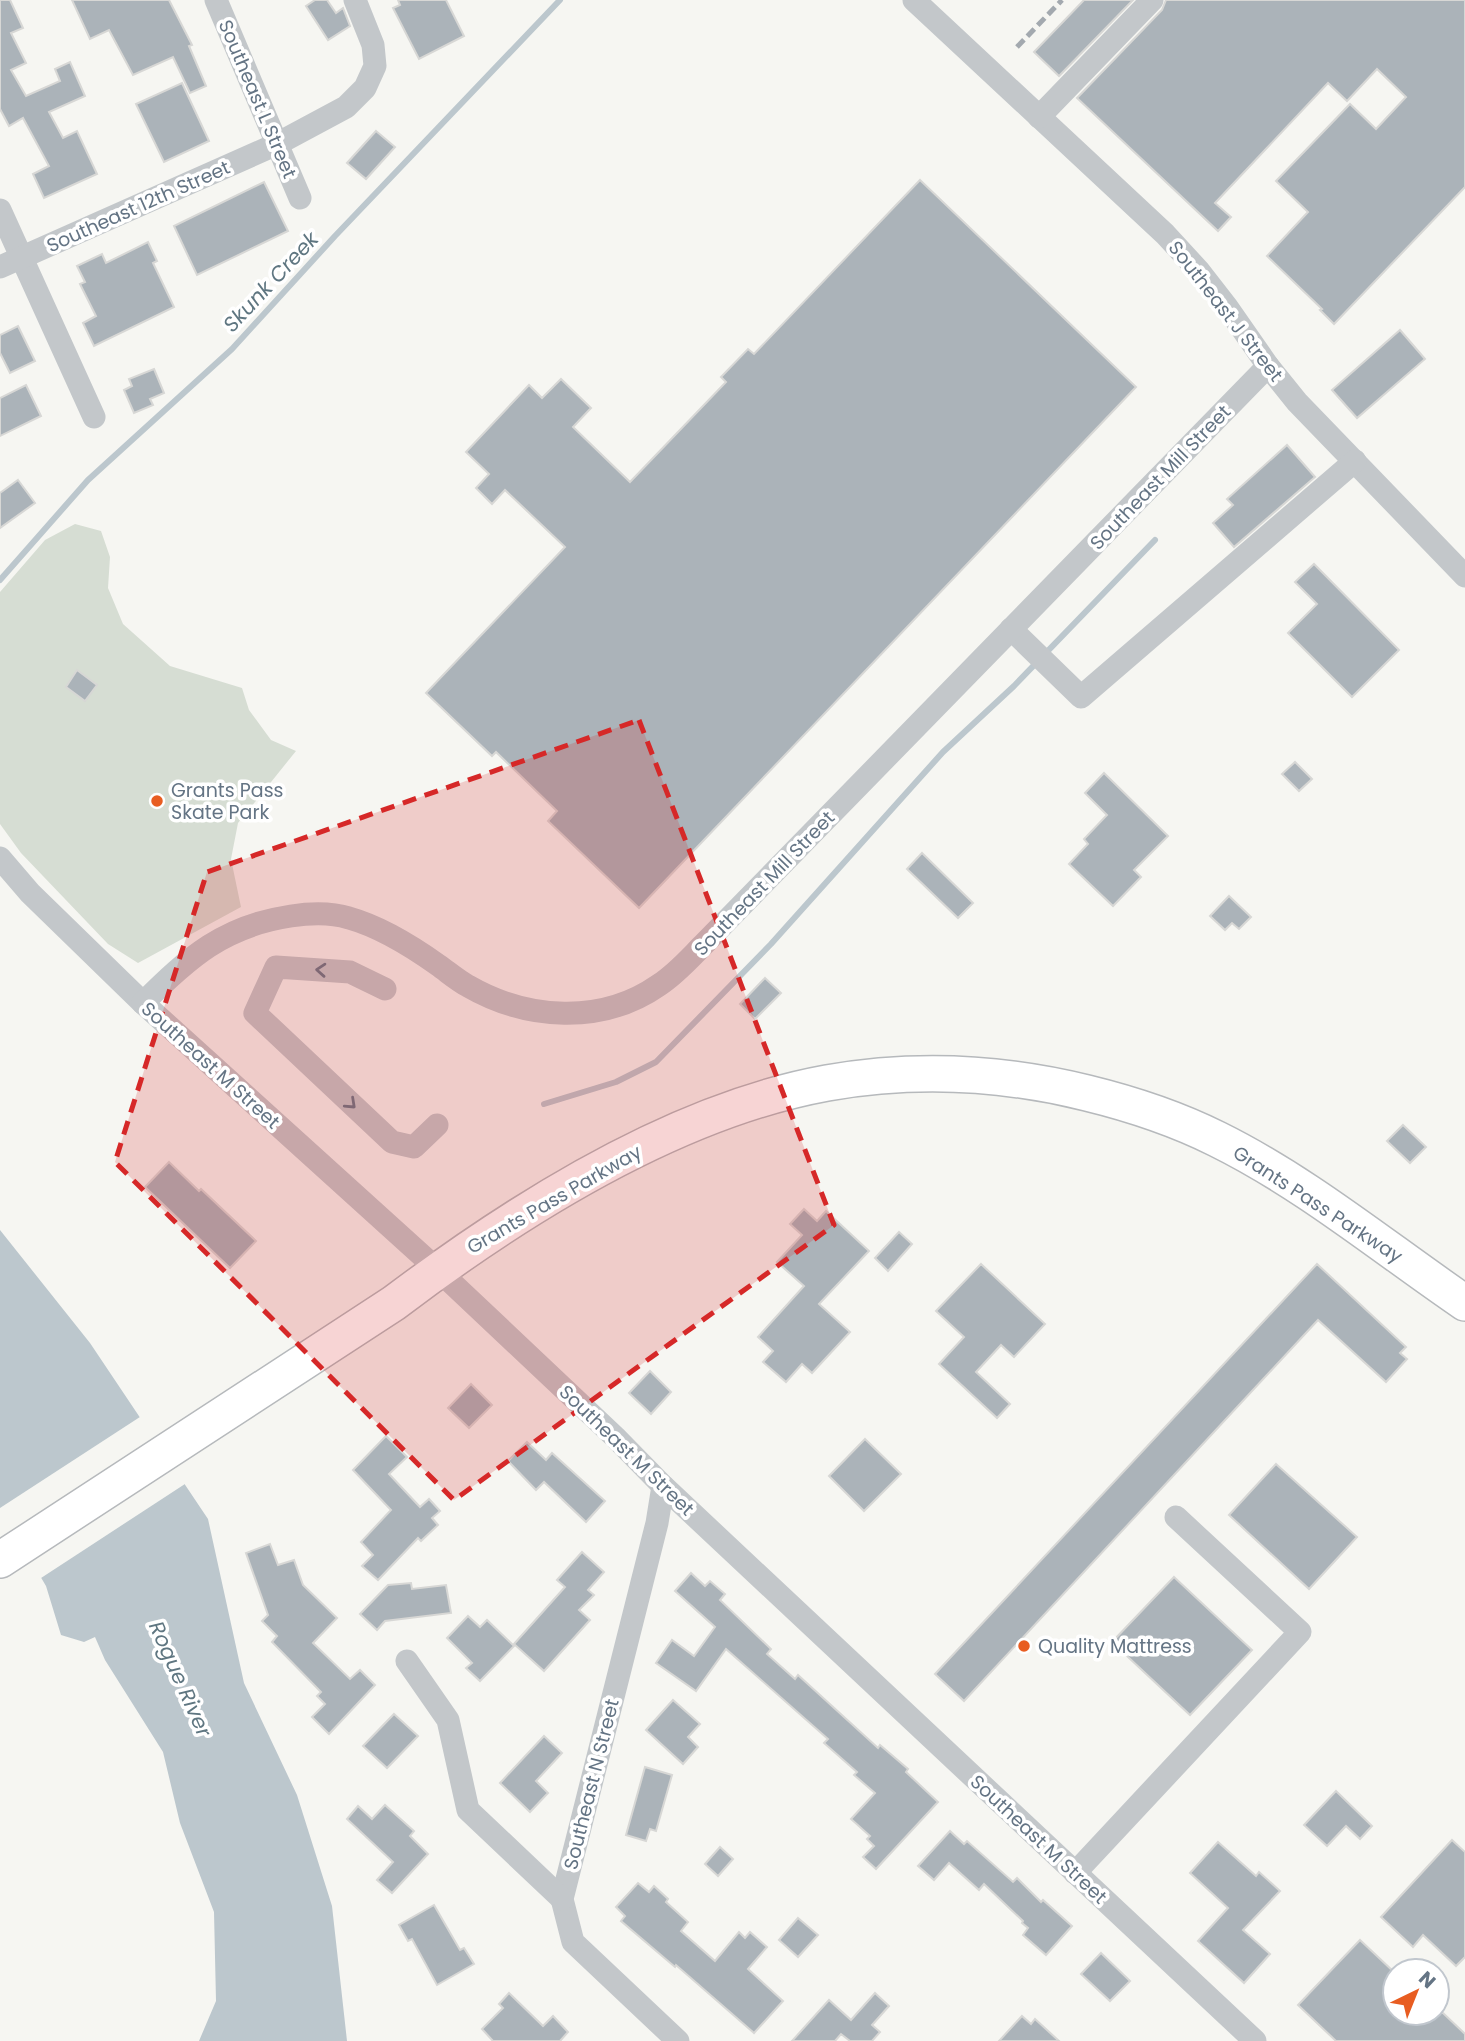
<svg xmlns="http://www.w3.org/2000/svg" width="1465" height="2041" viewBox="0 0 1465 2041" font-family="Poppins,sans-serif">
	<rect width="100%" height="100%" fill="#f6f6f2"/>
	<polygon fill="#d6ddd3" points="75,524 101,531 110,557 108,588 123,624 170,666 242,688 249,710 271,740 296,751 238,823 231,859 241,907 138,963 108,944 21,853 0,824 0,592 45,540"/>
	<polygon fill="#bcc7cd" points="0,1230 90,1343 208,1519 244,1683 297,1795 332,1906 347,2041 199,2041 216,2001 214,1912 180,1823 163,1752 105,1660 95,1637 84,1642 61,1635 46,1586 0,1508"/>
	<polygon fill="#f6f6f2" points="143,1415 188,1482 38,1580 0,1515 0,1508"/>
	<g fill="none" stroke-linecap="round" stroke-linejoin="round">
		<g stroke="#bcc7cd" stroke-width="6">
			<polyline points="0,580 88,480 232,349 335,236 560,0"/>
			<polyline points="544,1104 616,1082 656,1062 771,944 943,752 1014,686 1155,540"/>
		</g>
	</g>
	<g fill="#abb3b9" stroke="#d7d7d5" stroke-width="2">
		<polygon points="0,0 10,0 23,28 11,33 26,63 11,70 26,96 60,81 55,69 70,62 85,96 49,112 63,138 77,131 97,174 44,198 33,174 49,166 23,118 9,126 0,109"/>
		<polygon points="72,0 169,0 192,45 189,46 206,86 190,93 173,57 133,75 109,30 90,39"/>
		<polygon points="315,0 327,0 336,13 343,8 350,26 328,40 306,6"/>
		<polygon points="398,0 446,0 464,36 419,59 393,8 400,5"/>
		<polygon points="1084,0 1133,0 1059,76 1034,52"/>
		<polygon points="1166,0 1465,0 1465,187 1334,324 1320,310 1322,309 1267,256 1308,212 1276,181 1350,104 1376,129 1406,97 1377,69 1347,101 1328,83 1215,203 1231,217 1218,231 1077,98 1162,10"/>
		<polygon points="182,83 209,141 164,162 136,104"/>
		<polygon points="376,131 395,147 366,179 347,163"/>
		<polygon points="920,180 1136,387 639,908 548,821 557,811 496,752 492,756 426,693 565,547 505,490 492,504 476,488 489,474 466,452 529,385 542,398 561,379 591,408 573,427 630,482 726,382 721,377 748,349 754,354"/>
		<polygon points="264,182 288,231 197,275 174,226"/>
		<polygon points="148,242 157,261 153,263 174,307 94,346 83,323 96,316 80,284 85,282 77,266 102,254 106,263"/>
		<polygon points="18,326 35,361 10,373 0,353 0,335"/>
		<polygon points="1400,330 1425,359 1357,418 1332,390"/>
		<polygon points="154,369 164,393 150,399 153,405 134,413 124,390 132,386 129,379"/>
		<polygon points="26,385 41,416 0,436 0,398"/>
		<polygon points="1287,445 1315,477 1234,547 1213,523 1233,505 1227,499"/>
		<polygon points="18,480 35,503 0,528 0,493"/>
		<polygon points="1314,564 1399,650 1352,697 1288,633 1317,604 1295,582"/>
		<polygon points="77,670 97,685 85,701 66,687"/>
		<polygon points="1295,762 1312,779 1299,791 1282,774"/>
		<polygon points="1104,773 1168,836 1134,870 1141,877 1113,906 1069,864 1088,844 1084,839 1107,815 1085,793"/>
		<polygon points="922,853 973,903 958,918 907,869"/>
		<polygon points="1229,896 1251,917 1239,929 1232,923 1225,930 1210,916"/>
		<polygon points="765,978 781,993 755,1019 740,1004"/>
		<polygon points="1403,1125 1426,1147 1410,1163 1387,1141"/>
		<polygon points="169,1162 199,1191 201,1189 256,1241 230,1268 145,1187"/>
		<polygon points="804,1209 817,1221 826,1211 869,1251 819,1304 850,1332 812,1373 802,1364 786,1382 763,1362 773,1351 758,1337 804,1286 777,1262 802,1235 790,1224"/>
		<polygon points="899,1232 912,1244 888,1271 875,1258"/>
		<polygon points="981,1264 1045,1324 1014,1357 1001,1345 976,1372 1010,1404 997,1418 939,1364 964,1337 936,1311"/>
		<polygon points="1317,1264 1406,1347 1400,1353 1407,1359 1386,1382 1318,1320 964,1701 935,1674"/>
		<polygon points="650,1371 671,1392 651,1414 629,1393"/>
		<polygon points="471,1384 492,1405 469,1428 448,1408"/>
		<polygon points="386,1436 407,1457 389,1474 420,1507 429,1499 440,1511 432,1518 438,1525 421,1541 418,1538 378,1580 362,1566 373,1555 361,1542 391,1510 353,1470"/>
		<polygon points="865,1439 901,1474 864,1511 829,1476"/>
		<polygon points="527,1442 546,1460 552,1453 605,1501 586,1522 544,1482 536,1490 508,1461"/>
		<polygon points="1276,1464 1357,1537 1309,1589 1229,1515"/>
		<polygon points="270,1544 278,1565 294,1560 303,1585 337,1618 313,1643 350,1679 360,1670 375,1685 329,1734 312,1717 325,1704 317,1696 321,1692 272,1642 277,1636 262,1621 268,1615 246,1553"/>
		<polygon points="582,1552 604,1572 588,1590 594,1595 579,1610 590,1620 544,1671 514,1644 565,1587 557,1580"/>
		<polygon points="691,1573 705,1586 710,1581 725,1594 720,1600 771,1649 767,1654 795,1679 798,1675 878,1748 880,1745 908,1769 906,1772 938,1802 876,1869 863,1857 874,1846 867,1839 870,1836 851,1819 875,1793 854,1775 857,1772 824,1743 828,1739 726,1649 696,1691 656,1663 672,1640 694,1656 715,1627 675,1591"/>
		<polygon points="1174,1577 1252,1650 1190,1715 1112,1642"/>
		<polygon points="411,1583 412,1589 446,1585 451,1613 385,1621 377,1630 360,1614 388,1585"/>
		<polygon points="468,1616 480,1627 487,1620 514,1646 480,1681 466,1668 472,1663 447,1638"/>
		<polygon points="673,1700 700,1724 688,1737 698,1747 683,1764 646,1730"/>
		<polygon points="394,1714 418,1736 387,1768 363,1746"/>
		<polygon points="544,1736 562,1753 536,1781 548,1793 530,1812 500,1783"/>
		<polygon points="645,1767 672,1775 656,1831 650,1829 646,1841 626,1835"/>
		<polygon points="1336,1791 1372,1826 1360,1839 1346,1826 1327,1846 1304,1825"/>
		<polygon points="385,1805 414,1831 410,1836 428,1854 392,1893 377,1880 393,1862 347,1819 358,1806 372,1819"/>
		<polygon points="950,1831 964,1844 967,1841 1013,1882 1017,1878 1041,1902 1043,1900 1072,1926 1046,1955 1023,1935 1028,1928 1022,1923 1023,1921 984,1884 979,1890 949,1863 934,1880 918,1866"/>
		<polygon points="1452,1840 1465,1852 1465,1957 1456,1966 1423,1935 1413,1947 1381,1917"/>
		<polygon points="1218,1842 1256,1876 1259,1872 1280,1891 1243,1930 1270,1954 1244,1983 1198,1941 1228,1908 1190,1873"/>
		<polygon points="720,1847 733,1859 718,1876 705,1864"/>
		<polygon points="638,1883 649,1892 654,1886 668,1899 666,1902 688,1922 681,1931 715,1961 739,1932 745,1938 750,1932 767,1947 748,1969 783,2001 754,2033 676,1965 675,1967 621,1921 625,1916 616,1907"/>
		<polygon points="434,1905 460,1950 464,1948 474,1964 437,1985 412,1939 408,1941 399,1925"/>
		<polygon points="798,1918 818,1935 798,1957 779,1940"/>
		<polygon points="1360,1940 1395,1973 1395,2013 1443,2013 1465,2034 1465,2041 1336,2041 1298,2005"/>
		<polygon points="1101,1953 1130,1981 1110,2001 1081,1974"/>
		<polygon points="509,1993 543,2026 553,2016 568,2032 560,2041 493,2041 482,2029 503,2008 499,2004"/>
		<polygon points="875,1993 889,2006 872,2025 880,2032 872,2041 850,2041 841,2034 835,2041 792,2041 829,2000 851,2020"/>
		<polygon points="1022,2016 1031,2024 1035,2019 1059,2041 999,2041"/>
	</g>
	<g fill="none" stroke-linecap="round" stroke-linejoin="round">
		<g stroke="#b6b9bc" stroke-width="38">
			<path id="highway" d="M0,1560L394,1303C517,1210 673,1111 827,1083C913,1068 1002,1072 1087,1093C1132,1104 1175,1118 1217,1139C1306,1183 1383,1247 1465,1303"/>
		</g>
		<g stroke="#c3c7ca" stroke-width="23">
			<polyline points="216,0 300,198"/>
			<polyline points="914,0 1165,234 1199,271 1227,307 1268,366 1297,402 1465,576"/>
			<polyline points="1039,117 1152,0"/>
			<polyline points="0,210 94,417"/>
			<polyline points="0,267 277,144 346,107 365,88 375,66 373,45 355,0"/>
			<polyline points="1011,629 1081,697 1355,461"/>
			<polyline points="0,858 30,893 143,1003 438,1270 615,1437 663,1486 1255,2041"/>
			<polyline points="385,989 350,972 276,967 255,1013 392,1142 414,1147 437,1125"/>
			<path d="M143,1003C189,957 224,926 291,916C310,913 330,912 349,918C381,927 410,945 438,965C448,972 457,980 468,986C527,1020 602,1025 659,985C676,974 689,959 703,945L1268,366"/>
			<polyline points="663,1486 657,1523 562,1899 573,1942 678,2041"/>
			<polyline points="407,1661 448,1720 468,1810 562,1899"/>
			<polyline points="1075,1873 1300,1632 1176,1517"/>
		</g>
		<use href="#highway" stroke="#fff" stroke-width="35"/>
		<polyline stroke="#a3a9af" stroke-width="5" stroke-dasharray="10 5" stroke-linecap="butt" points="1017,47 1062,0"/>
	</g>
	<defs><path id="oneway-chevron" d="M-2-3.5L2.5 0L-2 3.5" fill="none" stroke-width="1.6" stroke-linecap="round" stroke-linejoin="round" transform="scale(1.75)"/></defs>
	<g stroke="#697888">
		<use href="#oneway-chevron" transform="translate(321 970) rotate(-176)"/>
		<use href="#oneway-chevron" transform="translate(351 1104) rotate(43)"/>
	</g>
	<path fill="#d62828" fill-opacity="0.2" stroke="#d62828" stroke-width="5" stroke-dasharray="14 9" stroke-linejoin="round" d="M639,720L834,1225L454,1500L115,1162L207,872Z"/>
	<g fill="#e85d21" stroke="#fff" stroke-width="2.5">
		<circle cx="157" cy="801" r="7"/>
		<circle cx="1024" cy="1646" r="7"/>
	</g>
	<g text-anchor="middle" stroke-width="7" stroke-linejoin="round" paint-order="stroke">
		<g font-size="19" fill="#647484" stroke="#fff">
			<text transform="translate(258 99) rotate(67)" y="7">Southeast L Street</text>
			<text transform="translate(138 206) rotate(-24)" y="7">Southeast 12th Street</text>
			<text transform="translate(1226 311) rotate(52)" y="7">Southeast J Street</text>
			<text transform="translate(1160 477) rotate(-46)" y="7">Southeast Mill Street</text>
			<text transform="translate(764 883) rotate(-46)" y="7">Southeast Mill Street</text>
			<text transform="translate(211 1065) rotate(42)" y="7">Southeast M Street</text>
			<text transform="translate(554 1199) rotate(-30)" y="7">Grants Pass Parkway</text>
			<text transform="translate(1318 1204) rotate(33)" y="7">Grants Pass Parkway</text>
			<text transform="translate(627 1450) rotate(44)" y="7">Southeast M Street</text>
			<text transform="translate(591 1784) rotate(-76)" y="7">Southeast N Street</text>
			<text transform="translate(1039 1839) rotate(43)" y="7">Southeast M Street</text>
		</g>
		<g font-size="19" fill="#647484" stroke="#fff" text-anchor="start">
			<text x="171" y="797">Grants Pass<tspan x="171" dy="22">Skate Park</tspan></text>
			<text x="1038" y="1653">Quality Mattress</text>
		</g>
		<g font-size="21" font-style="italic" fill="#5f7681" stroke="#fff">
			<text transform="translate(271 282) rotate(-47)" y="7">Skunk Creek</text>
			<text transform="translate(180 1679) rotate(66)" y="7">Rogue River</text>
		</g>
	</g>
	<g transform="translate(1416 1992) rotate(43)"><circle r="33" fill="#ffffff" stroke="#c1c7ce" stroke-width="2"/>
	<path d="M0-5L12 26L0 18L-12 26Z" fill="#e85d21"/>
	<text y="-10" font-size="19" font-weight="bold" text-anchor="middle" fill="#647484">N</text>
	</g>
</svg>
